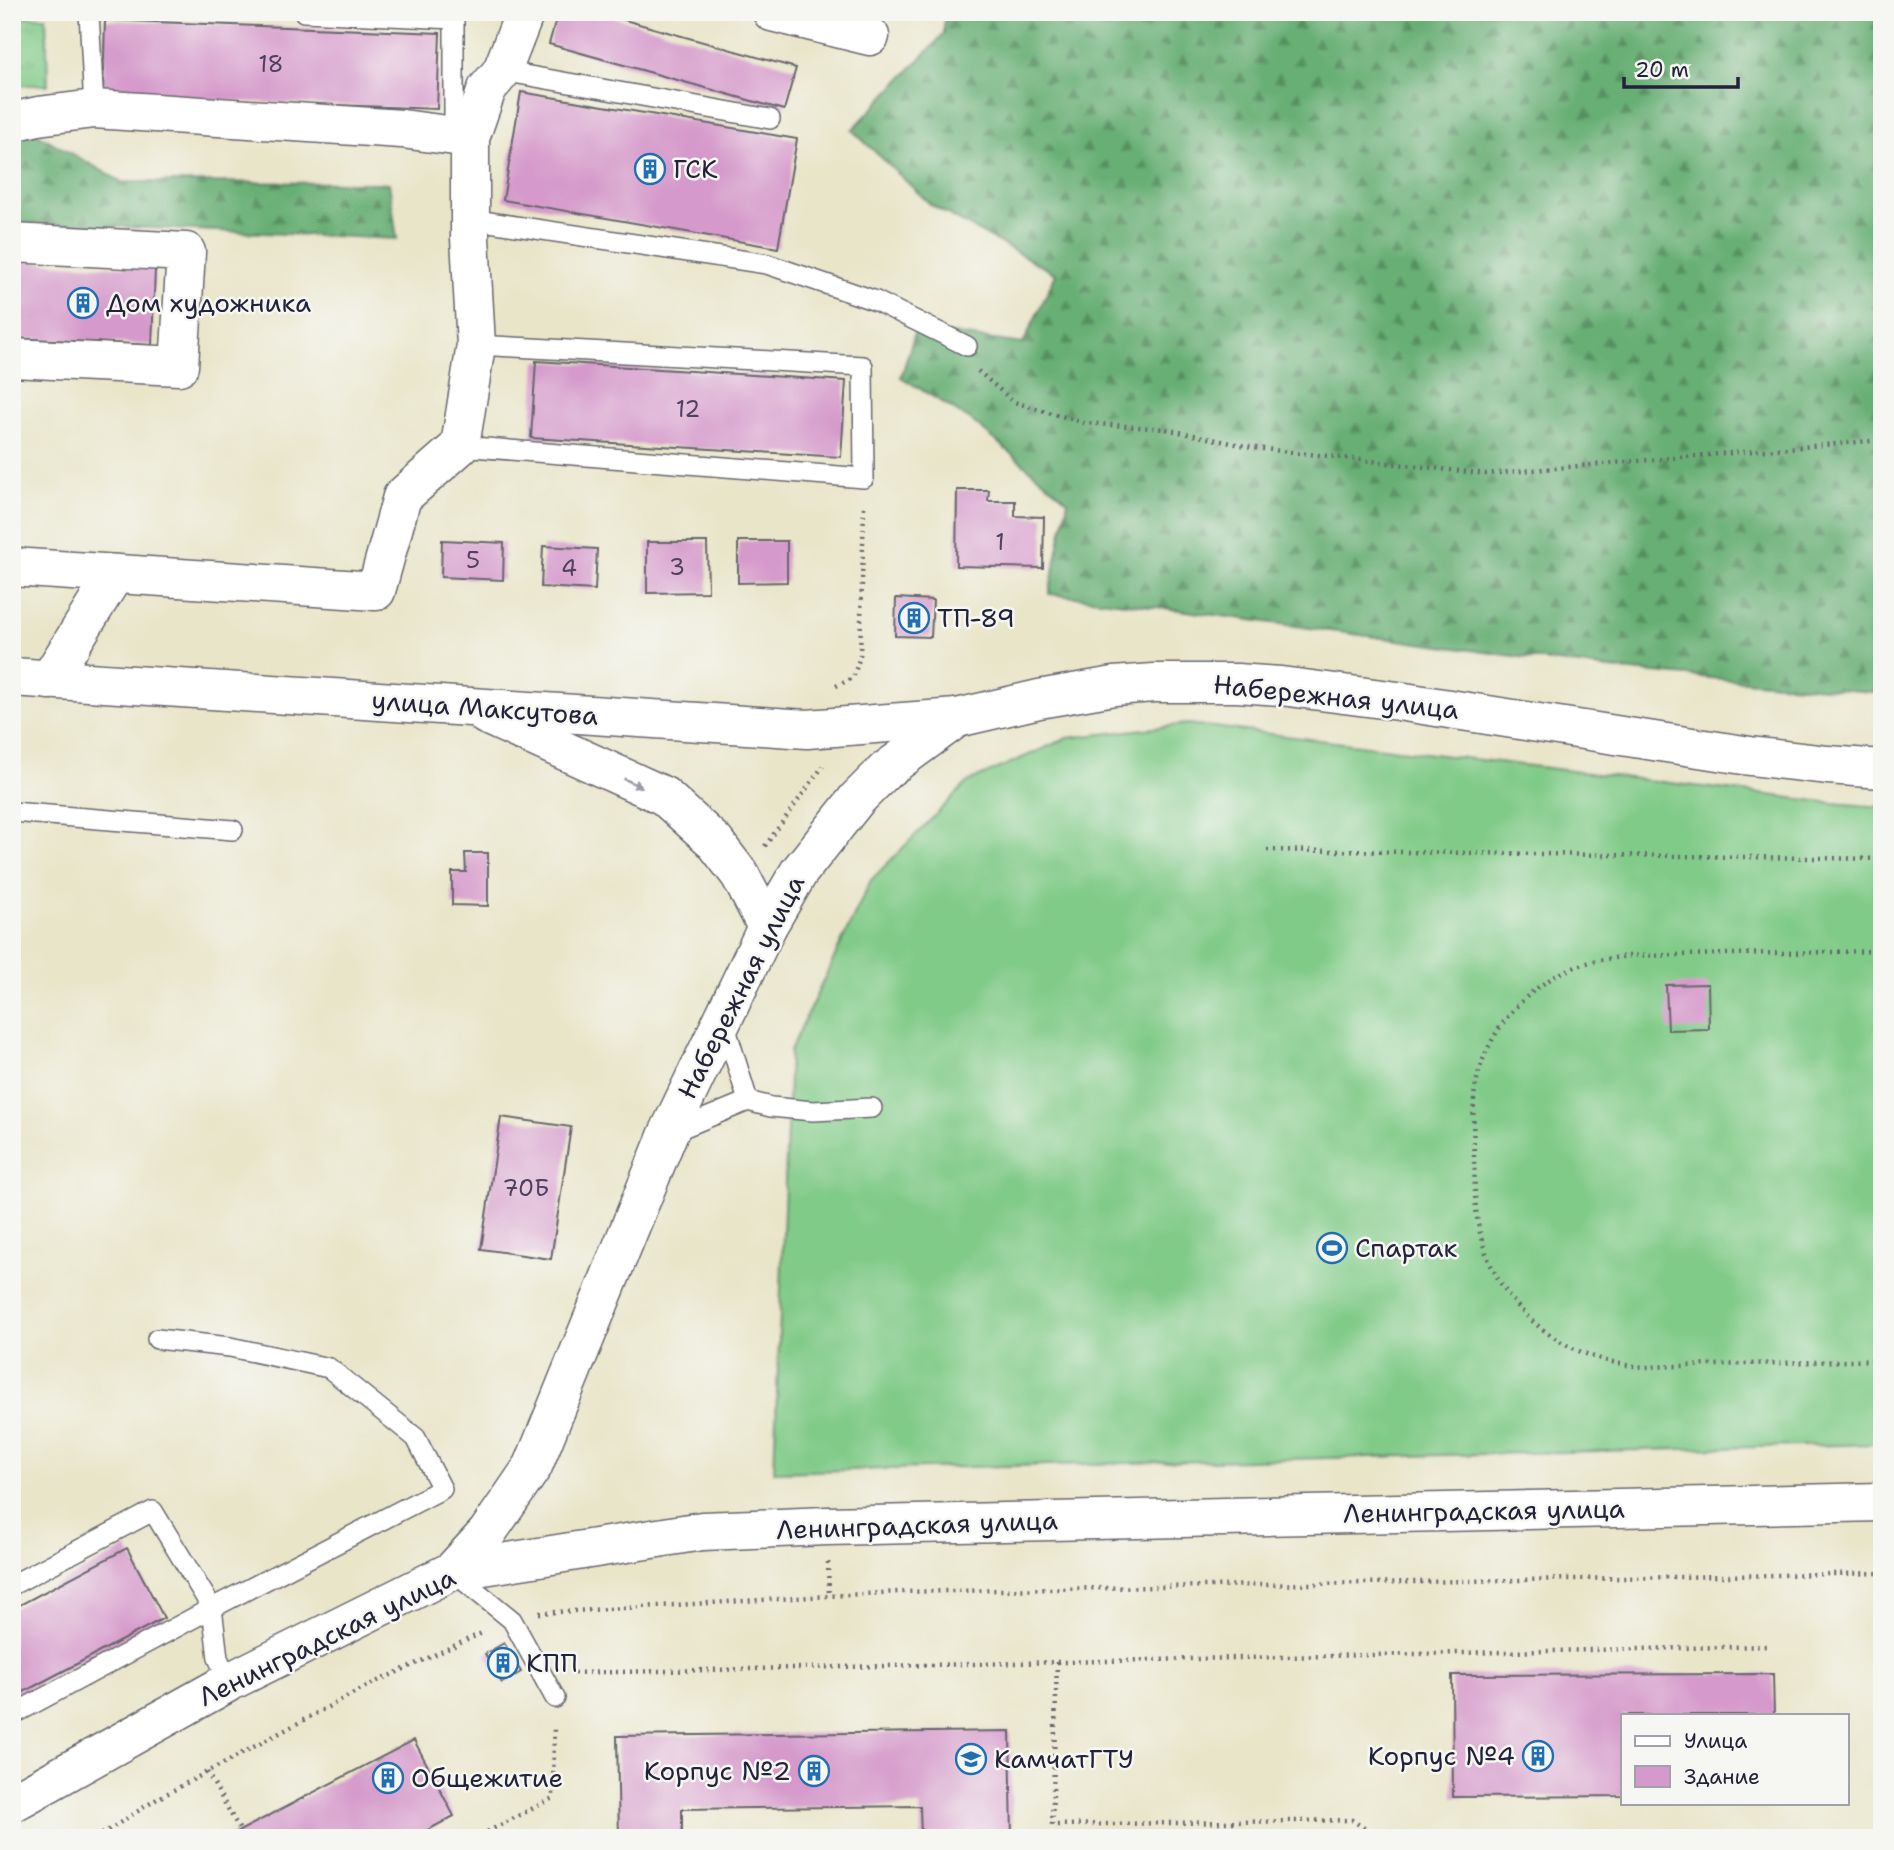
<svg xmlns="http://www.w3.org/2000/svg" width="1894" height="1850" viewBox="0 0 1894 1850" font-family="'Shantell Sans',sans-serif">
	<defs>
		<pattern id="grass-tufts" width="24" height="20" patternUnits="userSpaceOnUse" patternTransform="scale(1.75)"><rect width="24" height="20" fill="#81cb88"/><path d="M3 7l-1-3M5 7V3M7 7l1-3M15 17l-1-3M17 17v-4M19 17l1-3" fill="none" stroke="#6fae76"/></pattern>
		<pattern id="forest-firs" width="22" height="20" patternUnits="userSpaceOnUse" patternTransform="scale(1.75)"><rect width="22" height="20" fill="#68af74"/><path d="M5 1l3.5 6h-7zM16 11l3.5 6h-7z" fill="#558e60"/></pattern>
	</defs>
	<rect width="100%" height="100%" fill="#f6f6f2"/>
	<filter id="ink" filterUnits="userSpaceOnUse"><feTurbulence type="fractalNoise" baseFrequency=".0143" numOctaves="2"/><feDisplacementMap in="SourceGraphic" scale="14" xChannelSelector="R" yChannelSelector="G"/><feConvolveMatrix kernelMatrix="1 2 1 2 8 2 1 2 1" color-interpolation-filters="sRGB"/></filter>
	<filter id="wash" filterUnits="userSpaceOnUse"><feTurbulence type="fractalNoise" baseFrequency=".00686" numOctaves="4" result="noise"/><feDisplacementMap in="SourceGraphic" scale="28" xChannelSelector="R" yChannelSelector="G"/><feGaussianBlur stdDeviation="1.57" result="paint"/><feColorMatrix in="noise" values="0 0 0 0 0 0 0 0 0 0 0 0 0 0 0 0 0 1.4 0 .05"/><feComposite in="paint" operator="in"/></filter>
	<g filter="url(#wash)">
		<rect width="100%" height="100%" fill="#e9e5c9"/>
		<polygon fill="url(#grass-tufts)" stroke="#527662" stroke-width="2" points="12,17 46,17 48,85 12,85"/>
		<g fill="url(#forest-firs)" stroke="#456858" stroke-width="2">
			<polygon points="944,12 1882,12 1882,693 1609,669 1142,605 1049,594 1068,501 972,421 901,377 916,329 1023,344 1056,274 931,205 852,130 944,34"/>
			<polygon points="12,122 37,134 122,182 389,183 397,239 12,222"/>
		</g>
		<polygon fill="#81cb88" stroke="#527662" stroke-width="2" points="1188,724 1833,803 1882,807 1882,1444 774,1472 790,1051 871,880 968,782 1067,738"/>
		<g id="blocks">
			<g fill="#d59acb">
				<polygon points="558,12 596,12 796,68 784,110 549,44"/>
				<polygon points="105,20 440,33 437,109 103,96"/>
				<polygon points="521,92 797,139 778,248 503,200"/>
				<polygon points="12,261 155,269 152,345 12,338"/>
				<polygon points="536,361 846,381 841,457 531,438"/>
				<polygon points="957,490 989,490 988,501 1015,501 1015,516 1044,517 1043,568 956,566"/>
				<polygon points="442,540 504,543 503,580 441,577"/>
				<polygon points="738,541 787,541 787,582 738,583"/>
				<polygon points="647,542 707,542 708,592 647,593"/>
				<polygon points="543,546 597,549 595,590 541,587"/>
				<polygon points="896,598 933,600 931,637 895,636"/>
				<polygon points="465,853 488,853 488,906 452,905 452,872 466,872"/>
				<polygon points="1708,984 1709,1029 1668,1030 1666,985"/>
				<polygon points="501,1117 571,1127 551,1259 481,1249"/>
				<polygon points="127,1548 164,1618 12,1698 12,1609"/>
				<polygon points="504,1643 521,1672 502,1683 485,1654"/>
				<polygon points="1773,1674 1774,1715 1623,1715 1623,1796 1453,1797 1452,1675"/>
				<polygon points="1010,1731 1012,1838 921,1838 920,1806 682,1809 682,1838 619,1838 617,1736"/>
				<polygon points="414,1740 454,1816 413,1838 226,1838"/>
			</g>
		</g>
	</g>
	<g filter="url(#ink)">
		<use href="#blocks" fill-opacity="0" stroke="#68666d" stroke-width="2"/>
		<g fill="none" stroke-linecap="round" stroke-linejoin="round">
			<g stroke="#68666d" stroke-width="22">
				<g id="service">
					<polyline points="89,12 94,109"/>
					<polyline points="304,12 454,19 454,136"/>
					<polyline points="502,71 770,119"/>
					<polyline points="470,219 767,264 876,301 967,346"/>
					<polyline points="460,446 864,478 863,366 476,345"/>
					<polyline points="12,812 233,830"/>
					<polyline points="724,1022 748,1101"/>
					<polyline points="670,1133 748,1101 771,1107 813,1111 872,1108"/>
					<polyline points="453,1572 512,1620 555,1698"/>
					<polyline points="12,1585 153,1511 212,1608 442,1489 416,1438 329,1368 230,1347 157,1339"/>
					<polyline points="12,1715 212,1608 218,1658 229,1682"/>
				</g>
			</g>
			<g stroke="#68666d" stroke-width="41">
				<g id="minor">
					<polyline points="772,12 870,36"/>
					<polyline points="12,122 38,116 94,109 402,129 470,138"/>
					<polyline points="12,243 186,252 179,366 12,358"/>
					<polyline points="12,567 376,591 402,497 460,446 476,345 470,238 470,138 487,89 502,71 525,12"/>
					<polyline points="49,680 115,574"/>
				</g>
			</g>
			<g stroke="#68666d" stroke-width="41">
				<g id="secondary">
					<polyline points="12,677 807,729 957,718"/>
					<polyline points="486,715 664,796 714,841 740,875 767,927"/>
					<polyline points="452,1571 702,1531 827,1526 1882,1502"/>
				</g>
			</g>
			<g stroke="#68666d" stroke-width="41">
				<polyline id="primary" points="12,1803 229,1682 452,1571 487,1533 533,1466 668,1134 767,927 799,872 857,799 886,770 957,718 1039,699 1114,686 1154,683 1237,683 1281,686 1398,701 1750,756 1828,765 1882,769"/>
			</g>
			<g stroke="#68666d" stroke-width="4.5" stroke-dasharray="2 5" stroke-linecap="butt">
				<polyline points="978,371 1014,402 1085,423 1165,429 1255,448 1486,474 1882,440"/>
				<polyline points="836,686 853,678 860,656 864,506"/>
				<polyline points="765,846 823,766"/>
				<polyline points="1267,850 1882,859"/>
				<path d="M1882,951L1628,956C1615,958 1603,959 1591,962C1532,977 1485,1029 1475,1089C1472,1112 1474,1136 1474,1159C1475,1183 1474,1209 1480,1233C1498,1311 1568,1363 1646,1367L1882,1360"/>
				<polyline points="828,1562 829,1596"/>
				<polyline points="539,1613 898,1592 1882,1573"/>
				<polyline points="1057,1662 1052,1825 1352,1820 1379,1838"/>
				<polyline points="574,1673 1770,1646"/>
				<polyline points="207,1772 240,1830"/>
				<polyline points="96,1838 157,1799 365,1687 482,1633"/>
				<polyline points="475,1838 553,1798 554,1726"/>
			</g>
			<use href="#service" stroke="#fff" stroke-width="19"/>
			<use href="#minor" stroke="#fff" stroke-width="38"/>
			<use href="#secondary" stroke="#fff" stroke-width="38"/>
			<use href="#primary" stroke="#fff" stroke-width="38"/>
		</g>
		<defs><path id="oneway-solid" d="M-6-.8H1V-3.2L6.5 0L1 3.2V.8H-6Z" transform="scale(1.75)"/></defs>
		<use fill="#9c9ca7" href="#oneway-solid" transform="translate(633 783) rotate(25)"/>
	</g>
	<defs>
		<g id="building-ring" transform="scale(1.575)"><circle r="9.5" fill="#f6f6f2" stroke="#1f6fb2" stroke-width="1.5"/><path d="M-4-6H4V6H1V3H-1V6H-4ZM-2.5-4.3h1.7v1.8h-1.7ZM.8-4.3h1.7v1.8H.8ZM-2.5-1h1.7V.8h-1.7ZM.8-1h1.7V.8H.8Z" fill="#1f6fb2"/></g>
		<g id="stadium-ring" transform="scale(1.575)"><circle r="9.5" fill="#f6f6f2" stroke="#1f6fb2" stroke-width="1.5"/><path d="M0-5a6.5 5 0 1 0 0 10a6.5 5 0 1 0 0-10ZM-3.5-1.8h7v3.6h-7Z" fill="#1f6fb2"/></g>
		<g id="university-ring" transform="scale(1.575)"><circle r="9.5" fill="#f6f6f2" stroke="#1f6fb2" stroke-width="1.5"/><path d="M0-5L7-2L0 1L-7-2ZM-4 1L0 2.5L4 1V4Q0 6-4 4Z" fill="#1f6fb2"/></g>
	</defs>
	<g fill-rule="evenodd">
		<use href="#building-ring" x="650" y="169"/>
		<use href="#building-ring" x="83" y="303"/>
		<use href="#building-ring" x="914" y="618"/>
		<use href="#stadium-ring" x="1332" y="1248"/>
		<use href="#building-ring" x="503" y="1663"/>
		<use href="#building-ring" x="1538" y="1756"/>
		<use href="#university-ring" x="971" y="1759"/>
		<use href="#building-ring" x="814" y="1771"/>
		<use href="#building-ring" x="388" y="1778"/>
	</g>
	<g text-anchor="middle" stroke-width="5" stroke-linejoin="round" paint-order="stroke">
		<g font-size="23" fill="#4f405f">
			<text x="271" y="72">18</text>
			<text x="688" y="417">12</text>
			<text x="1000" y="550">1</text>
			<text x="473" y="568">5</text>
			<text x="677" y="575">3</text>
			<text x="569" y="576">4</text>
			<text x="526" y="1196">70Б</text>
		</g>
		<g font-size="26" fill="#22223b" stroke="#f6f6f2" text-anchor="start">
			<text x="673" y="178">ГСК</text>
			<text x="106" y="312">Дом художника</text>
			<text x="937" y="627">ТП-89</text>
			<text x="1355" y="1257">Спартак</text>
			<text x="526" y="1672">КПП</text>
			<text x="1515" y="1765" text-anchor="end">Корпус №4</text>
			<text x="994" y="1768">КамчатГТУ</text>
			<text x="791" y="1780" text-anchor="end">Корпус №2</text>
			<text x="411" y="1787">Общежитие</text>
		</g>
		<g font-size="26" fill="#22223b" stroke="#f6f6f2">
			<text transform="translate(1336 697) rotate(6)" y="9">Набережная улица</text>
			<text transform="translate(485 708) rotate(4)" y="9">улица Максутова</text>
			<text transform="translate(741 987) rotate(-63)" y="9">Набережная улица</text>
			<text transform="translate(1484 1511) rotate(-1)" y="9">Ленинградская улица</text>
			<text transform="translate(917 1525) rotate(-2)" y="9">Ленинградская улица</text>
			<text transform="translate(327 1637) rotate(-26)" y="9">Ленинградская улица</text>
		</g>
	</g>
	<rect width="1894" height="1850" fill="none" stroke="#f6f6f2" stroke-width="42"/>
	<rect x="1621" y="1714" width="228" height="91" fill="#f6f6f2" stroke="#a1a1a9" stroke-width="2"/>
	<rect x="1635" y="1736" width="35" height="10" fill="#ffffff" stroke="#a1a1a9" stroke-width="2"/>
	<text x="1684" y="1748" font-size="21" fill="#22223b">Улица</text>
	<rect x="1635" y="1766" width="35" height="21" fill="#d59acb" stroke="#a1a1a9" stroke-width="2"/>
	<text x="1684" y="1784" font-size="21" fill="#22223b">Здание</text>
	<path d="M1624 77v10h114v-10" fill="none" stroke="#22223b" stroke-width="3.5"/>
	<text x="1635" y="77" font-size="21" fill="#22223b" stroke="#f6f6f2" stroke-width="5" paint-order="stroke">20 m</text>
</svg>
